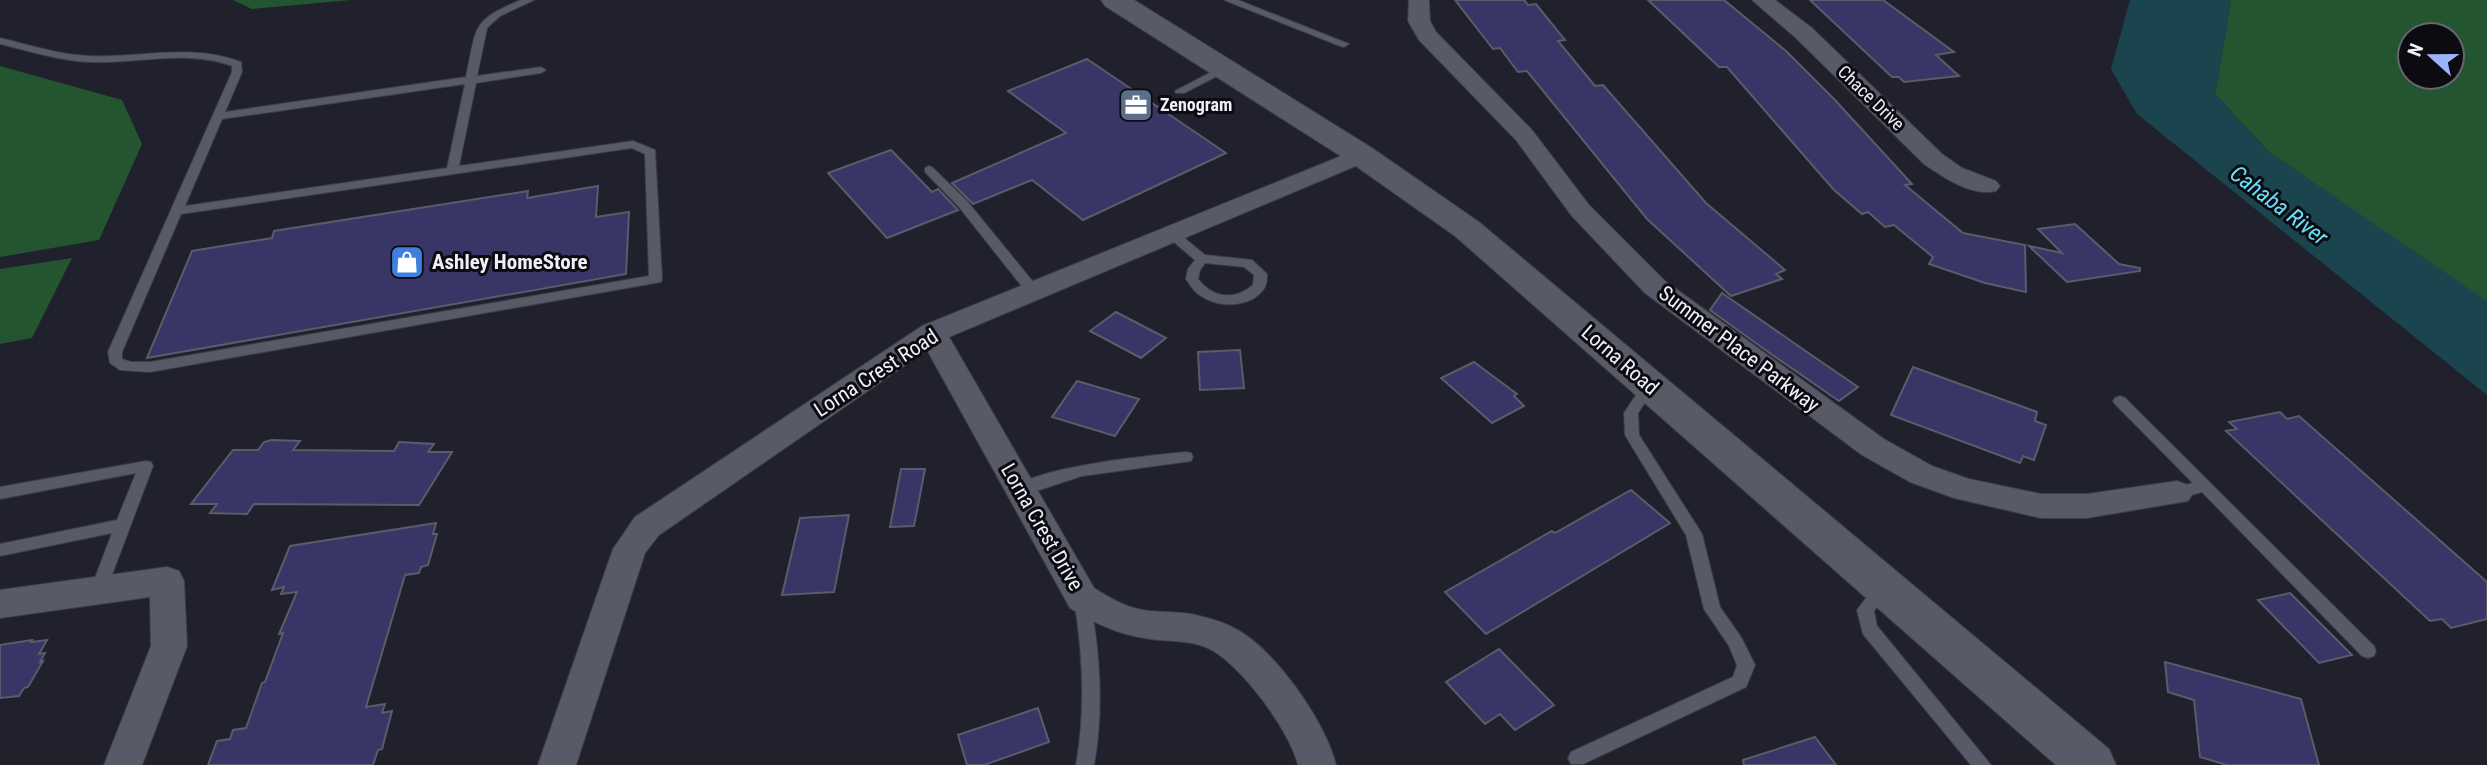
<svg xmlns="http://www.w3.org/2000/svg" width="2487" height="765" viewBox="0 0 2487 765" font-family="'Roboto Condensed',sans-serif">
	<rect width="100%" height="100%" fill="#21212d"/>
	<g fill="#245531" fill-rule="evenodd">
		<polygon points="233,0 351,0 252,9"/>
		<path d="M2231,0H2487V302L2269,152L2215,94ZM2410,35H2452V77H2410Z"/>
		<polygon points="0,66 122,100 142,144 99,240 0,257"/>
		<polygon points="72,258 32,338 0,344 0,269"/>
	</g>
	<polygon fill="#1a454e" points="2130,0 2231,0 2215,94 2269,152 2487,301 2487,395 2137,114 2111,69"/>
	<g fill="#393566" stroke="#5b5b69" stroke-width="2">
		<polygon points="1455,0 1524,0 1528,5 1536,4 1565,40 1558,41 1595,86 1603,85 1706,203 1785,270 1776,274 1782,279 1731,296 1647,219 1527,71 1518,72 1500,48 1493,49"/>
		<polygon points="1648,0 1724,0 1786,51 1834,99 1912,184 1905,185 1963,233 2025,245 2026,292 1985,283 1929,264 1933,257 1894,225 1885,227 1868,212 1862,214 1834,190 1727,67 1719,67"/>
		<polygon points="1810,0 1883,0 1954,52 1936,55 1959,76 1904,82 1899,77 1892,77"/>
		<polygon points="1087,59 1226,153 1083,220 1032,180 973,204 952,183 1066,133 1008,91"/>
		<polygon points="891,150 932,192 938,189 958,210 887,238 828,173"/>
		<polygon points="598,186 596,217 629,212 626,274 147,358 192,251 272,238 274,231 528,191 527,198"/>
		<polygon points="2075,224 2119,264 2140,268 2140,271 2067,282 2029,246 2062,253 2038,229"/>
		<polygon points="1722,293 1807,352 1858,387 1839,401 1771,354 1710,310"/>
		<polygon points="1116,312 1166,338 1141,358 1090,331"/>
		<polygon points="1240,350 1244,388 1200,390 1198,352"/>
		<polygon points="1474,362 1517,394 1514,396 1524,406 1492,423 1441,378"/>
		<polygon points="1913,367 2037,412 2035,421 2046,425 2034,460 2023,456 2020,463 1891,415"/>
		<polygon points="1077,381 1139,399 1115,436 1052,417"/>
		<polygon points="2280,412 2287,419 2299,416 2487,582 2487,619 2451,628 2442,619 2430,621 2226,431 2237,429 2229,422"/>
		<polygon points="271,440 300,441 293,450 394,451 399,442 434,444 428,452 452,452 419,505 254,504 247,514 210,513 217,504 191,504 233,450 258,450 264,442"/>
		<polygon points="901,469 925,469 914,526 890,527"/>
		<polygon points="1631,490 1670,523 1486,634 1445,592 1552,531 1555,533"/>
		<polygon points="849,515 834,592 782,595 800,518"/>
		<polygon points="436,523 433,534 437,534 428,565 421,567 419,573 405,575 366,707 385,704 382,713 392,711 382,749 378,750 373,765 208,765 217,741 230,739 233,730 246,728 262,683 265,682 283,633 279,634 297,592 281,594 284,587 272,590 290,546"/>
		<polygon points="2290,593 2352,655 2319,663 2258,600"/>
		<polygon points="32,640 31,642 47,640 39,654 45,653 40,662 43,661 28,687 24,688 19,696 0,698 0,645"/>
		<polygon points="1499,649 1554,705 1515,730 1500,714 1485,724 1446,682"/>
		<polygon points="2165,662 2301,699 2319,765 2227,765 2200,757 2194,700 2168,692"/>
		<polygon points="1038,708 1049,742 984,765 967,765 958,735"/>
		<polygon points="1815,737 1836,765 1744,765 1743,760"/>
	</g>
	<g fill="none" stroke-linecap="round" stroke-linejoin="round">
		<g stroke="#3d3d47" stroke-width="2">
			<g id="lane">
				<path d="M521,0H534L500,16L487,28L477,76L541,67L546,70L541,73L476,83L459,166L633,141L655,150L662,279L661,282L150,372L120,370L110,363L108,352L232,72V66C186,49 138,64 91,62C60,61 30,51 0,44V38C30,45 60,55 90,56C142,58 191,43 241,62L242,72L225,112L466,77C477,27 470,21 521,0ZM465,84L447,168L185,206L222,119ZM632,148L645,154L649,276L150,362H131L122,359V352L181,214Z"/>
				<polygon points="1224,0 1238,0 1349,44 1344,47 1340,46"/>
				<polygon points="1223,66 1228,69 1227,71 1184,93 1176,93 1175,91"/>
				<polygon points="929,166 933,168 967,201 1038,288 1040,291 1038,294 1028,294 959,207 925,172 925,168"/>
				<path d="M1172,230L1176,231L1205,255L1252,260L1267,274C1267,279 1267,286 1263,290C1249,308 1218,308 1201,296C1194,292 1190,285 1186,279L1188,269L1195,260L1168,237L1166,234ZM1205,263L1244,267L1254,275L1253,285C1234,301 1213,298 1198,279L1200,270Z"/>
				<polygon points="1649,381 1656,386 1638,413 1639,435 1702,534 1720,607 1741,637 1755,665 1746,687 1583,764 1571,764 1568,758 1571,752 1733,677 1737,665 1729,646 1704,609 1686,535 1625,435 1624,413 1644,383"/>
				<polygon points="2120,396 2125,398 2374,646 2376,651 2374,656 2368,658 2362,656 2202,492 2177,499 2172,497 2169,493 2172,489 2193,483 2115,404 2113,401 2115,398"/>
				<path d="M1186,452L1191,453L1193,457L1191,461L1082,476L1021,496L1016,494L1013,490C1030,467 1155,455 1186,452Z"/>
				<polygon points="146,461 151,462 153,466 104,596 98,597 92,596 90,591 112,533 0,556 0,544 117,520 136,473 0,499 0,487"/>
				<polygon points="1882,584 1888,585 1890,590 1874,611 1877,626 1991,765 1971,765 1863,634 1857,610 1876,585"/>
				<path d="M1082,592L1088,594L1090,599C1100,655 1104,709 1094,765H1076C1086,709 1083,655 1074,599L1076,594Z"/>
			</g>
		</g>
		<g stroke="#3d3d47" stroke-width="2">
			<g id="street">
				<polygon points="1409,0 1429,0 1430,21 1436,32 1532,130 1589,205 1665,281 1884,439 1932,466 1969,479 2041,494 2087,494 2177,481 2188,485 2193,493 2188,501 2087,518 2041,518 1954,498 1910,482 1862,455 1645,293 1571,215 1516,140 1419,40 1408,21"/>
				<path d="M1752,0H1775L1812,28L1942,154L1962,168L1996,181L2000,186L1996,191C1972,197 1943,177 1924,164L1796,38Z"/>
				<path d="M1361,148L1370,150L1373,155L1370,160L949,337L1094,588C1110,598 1125,607 1143,610C1160,613 1179,611 1196,615C1208,618 1221,621 1232,627C1273,646 1326,722 1336,765H1298C1290,731 1240,663 1208,648C1188,639 1164,642 1144,638C1117,634 1092,622 1070,608L927,350L659,535L645,553L576,765H538L613,549L635,517L922,326Z"/>
				<polygon points="167,567 179,571 184,581 187,646 142,765 104,765 151,646 150,597 0,618 0,590"/>
			</g>
		</g>
		<g stroke="#3d3d47" stroke-width="2">
			<polygon id="secondary" points="1101,0 1134,0 1372,148 1479,222 2109,749 2116,765 2056,765 1455,236 1350,162 1105,6"/>
		</g>
		<use href="#lane" fill="#595a67" fill-rule="evenodd"/>
		<use href="#street" fill="#595a67" fill-rule="evenodd"/>
		<use href="#secondary" fill="#595a67" fill-rule="evenodd"/>
	</g>
	<defs>
		<g id="office-square" transform="scale(1.75)"><rect x="-9" y="-9" width="18" height="18" rx="4" fill="#5c6f8a" stroke="#0b0b11"/><path d="M-6-3h4V-5.5h4V-3h4V5H-6ZM-1-4.5V-3h2v-1.5ZM-6 0V1H6V0Z" fill="#fff"/></g>
		<g id="shop-square" transform="scale(1.75)"><rect x="-9" y="-9" width="18" height="18" rx="4" fill="#3f7fe0" stroke="#0b0b11"/><path d="M-5-2.5h2.3a2.7 3.5 0 0 1 5.4 0H5L5.5 6h-11ZM-1.5-2.5h3a1.5 2.3 0 0 0-3 0Z" fill="#fff"/></g>
	</defs>
	<g fill-rule="evenodd">
		<use href="#office-square" x="1136" y="105"/>
		<use href="#shop-square" x="407" y="262"/>
	</g>
	<g text-anchor="middle" stroke-width="6" stroke-linejoin="round" paint-order="stroke">
		<g font-size="18" fill="#efeff7" stroke="#0b0b11">
			<text transform="translate(1871 98) rotate(44)" y="6">Chace Drive</text>
		</g>
		<g font-size="18" font-weight="bold" fill="#efeff7" stroke="#0b0b11" text-anchor="start">
			<text x="1160" y="111">Zenogram</text>
		</g>
		<g font-size="21" font-weight="bold" fill="#efeff7" stroke="#0b0b11" text-anchor="start">
			<text x="432" y="269">Ashley HomeStore</text>
		</g>
		<g font-size="21" fill="#efeff7" stroke="#0b0b11">
			<text transform="translate(1739 349) rotate(37)" y="7">Summer Place Parkway</text>
			<text transform="translate(1620 360) rotate(41)" y="7">Lorna Road</text>
			<text transform="translate(876 373) rotate(-33)" y="7">Lorna Crest Road</text>
			<text transform="translate(1042 527) rotate(60)" y="7">Lorna Crest Drive</text>
		</g>
		<g font-size="23" font-style="italic" fill="#68e1f8" stroke="#0b0b11">
			<text transform="translate(2279 205) rotate(37)" y="8">Cahaba River</text>
		</g>
	</g>
	<g transform="translate(2431 56) rotate(291)"><circle r="33" fill="#0b0b11" stroke="#66666d" stroke-width="2"/>
	<path d="M0-5L12 26L0 18L-12 26Z" fill="#9db4fd"/>
	<text y="-10" font-size="19" font-weight="bold" text-anchor="middle" fill="#efeff7">N</text>
	</g>
</svg>
